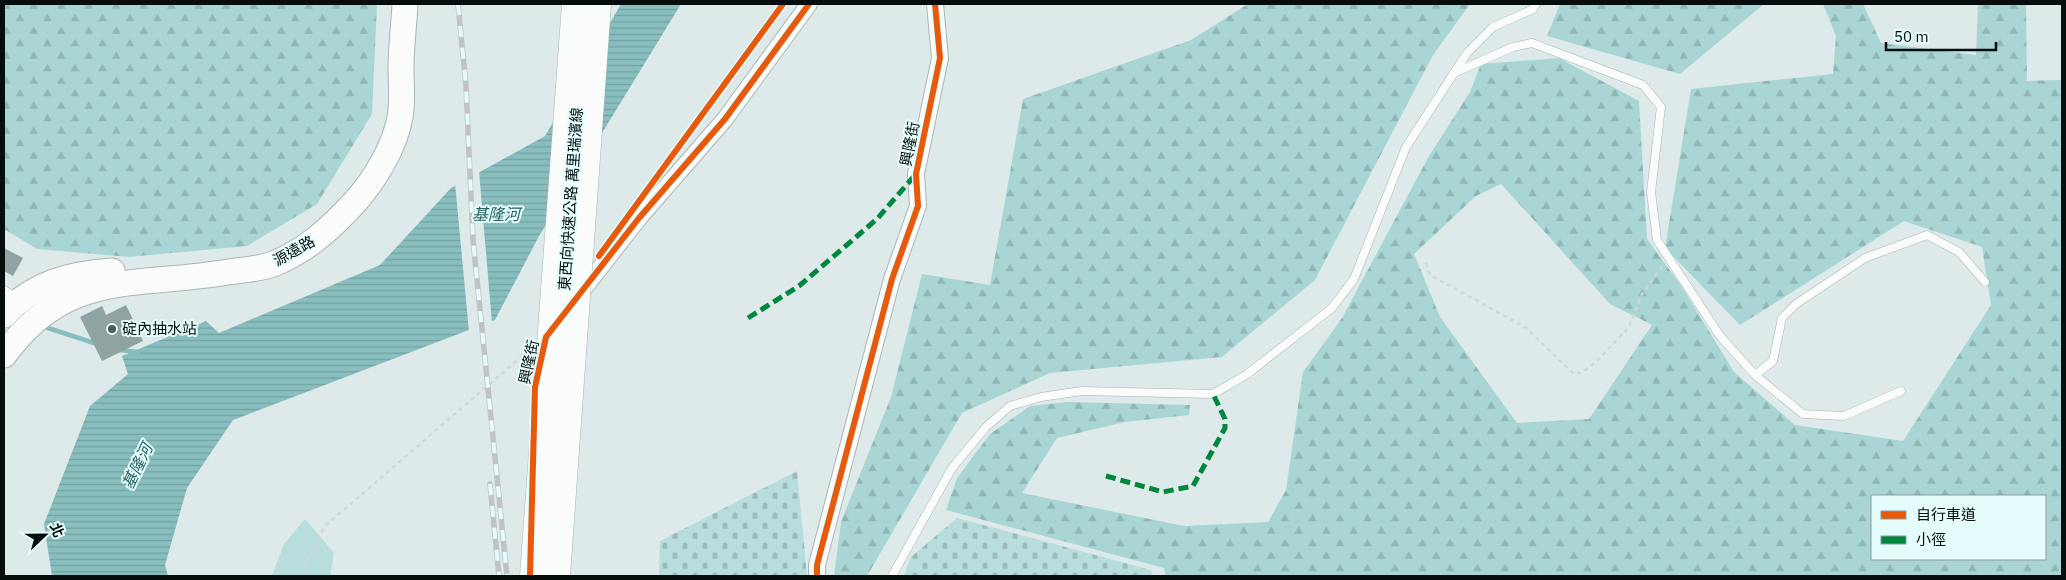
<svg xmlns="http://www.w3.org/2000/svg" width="2066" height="580" viewBox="0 0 2066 580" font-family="'IBM Plex Sans','Noto Sans TC',sans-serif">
	<defs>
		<pattern id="forest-firs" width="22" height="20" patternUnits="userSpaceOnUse" patternTransform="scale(1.25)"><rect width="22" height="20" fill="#a9d6d5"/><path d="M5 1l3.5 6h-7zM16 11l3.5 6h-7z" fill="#90b6b6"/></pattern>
		<pattern id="cemetery-stones" width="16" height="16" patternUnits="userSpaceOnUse" patternTransform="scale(1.25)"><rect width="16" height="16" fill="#b7dddc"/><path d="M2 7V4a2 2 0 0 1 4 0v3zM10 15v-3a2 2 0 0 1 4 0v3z" fill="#9cbcbc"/></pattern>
		<pattern id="water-rules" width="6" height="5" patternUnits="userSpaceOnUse" patternTransform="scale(1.25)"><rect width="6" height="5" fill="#89bebe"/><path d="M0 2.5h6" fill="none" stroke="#75a2a2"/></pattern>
	</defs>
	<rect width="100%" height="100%" fill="#ddeae9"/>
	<polygon fill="#b7dddc" points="305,519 334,553 330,576 272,576 284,544"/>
	<g fill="url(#forest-firs)" fill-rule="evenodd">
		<polygon points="4,4 377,4 372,114 317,204 247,246 129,257 37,249 4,229"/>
		<polygon points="1248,4 1470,4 1433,55 1315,280 1222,357 1050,373 962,413 867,576 834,576 841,522 891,397 922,274 990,285 1023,99 1191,40"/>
		<polygon points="1560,4 1764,4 1680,74 1547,36"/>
		<path d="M1823,4H1863L1881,43L1976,55L1978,4H2026L2027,81L2062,80V576H1166L1164,568L946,510L957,478L990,434L1030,406L1068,402L1190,405L1189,415L1125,422L1057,438L1022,493L1184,526L1268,522L1286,490L1303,372L1342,318L1429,156L1470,92L1481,64L1559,58L1639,101L1647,239L1682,287L1734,372L1795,425L1903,441L1991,305L1982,247L1904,221L1740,325L1665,248L1691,89L1833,74L1836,36ZM1501,184L1610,304L1652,325L1589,419L1517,423L1440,317L1414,254L1476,196ZM1872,496H2045V559H1872Z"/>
	</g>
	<g fill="url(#cemetery-stones)">
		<polygon points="797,471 807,576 659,576 660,541"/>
		<polygon points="957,518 1151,570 1152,576 904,576 911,557"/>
	</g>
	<polygon fill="url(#water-rules)" points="621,4 681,4 539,236 495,320 233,420 187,488 165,565 168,576 52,576 44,524 90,406 128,374 122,356 206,321 219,333 380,265 451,188 545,136"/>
	<polygon fill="#ddeae9" points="479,171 492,323 469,332 455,183"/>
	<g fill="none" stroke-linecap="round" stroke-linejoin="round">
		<g stroke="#89bebe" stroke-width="4.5">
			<polyline points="42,326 97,344"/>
			<polyline points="119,350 138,352"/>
		</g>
	</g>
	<g fill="#8fa3a3">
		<polygon points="4,248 23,258 13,276 4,271"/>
		<polygon points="126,305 143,341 102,361 80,317 102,306 106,315"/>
	</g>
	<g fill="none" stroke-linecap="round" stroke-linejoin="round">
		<g stroke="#abb5b4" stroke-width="9">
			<g id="lane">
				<polyline points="1454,73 1513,47 1532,43 1643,85 1661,107 1651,192 1657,240 1720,336 1755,375 1803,414 1844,416 1901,391"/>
				<polyline points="4,290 16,297"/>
				<polyline points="1755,375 1773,361 1782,318 1796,304 1865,258 1927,235 1959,252 1985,282"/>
				<polyline points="892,576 952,468 986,427 1010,406 1041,397 1082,391 1213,394 1246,375 1332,308 1354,279 1406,147 1467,53 1493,27 1533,9 1536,4"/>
			</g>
		</g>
		<g stroke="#abb5b4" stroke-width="18">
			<g id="street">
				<polyline points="578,296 639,218 725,119 809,4"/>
				<polyline points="817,576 817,565 892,279 918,206 916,174 940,58 935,4"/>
			</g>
		</g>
		<g stroke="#abb5b4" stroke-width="27">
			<g id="primary">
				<path d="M4,315C33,283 70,274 112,271"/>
				<path d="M4,355C67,268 135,288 228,272C242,270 260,269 273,264C306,251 331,228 354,203C374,181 395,147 400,117C403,102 401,84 401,68C401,47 404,25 405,4"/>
			</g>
		</g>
		<g stroke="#d3d6d6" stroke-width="2.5" stroke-dasharray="4 4" stroke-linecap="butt">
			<polyline points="1426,263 1430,275 1525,327 1574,374 1583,372 1597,361 1629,327 1641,296 1662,266"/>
			<polyline points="303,576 308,557 325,526 529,350"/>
		</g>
		<use href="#lane" stroke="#fafcfc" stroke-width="8"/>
		<use href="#street" stroke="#fafcfc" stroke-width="16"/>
		<use href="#primary" stroke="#fafcfc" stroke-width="25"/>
		<g stroke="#c0c3c3" stroke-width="5.5">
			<g id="rail">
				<polyline points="458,4 466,86 473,240 507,576"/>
				<polyline points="490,484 499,576"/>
			</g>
		</g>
		<use href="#rail" stroke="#e5fcfc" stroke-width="4" stroke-dasharray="11" stroke-linecap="butt"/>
		<g stroke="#abb5b4" stroke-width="29" stroke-linecap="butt">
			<g id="highway-bridge">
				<polyline points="534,576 576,4"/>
				<polyline points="556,576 597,4"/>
			</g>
		</g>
		<use href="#highway-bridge" stroke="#fafcfc" stroke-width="28"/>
		<g stroke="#00873e" stroke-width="5" stroke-dasharray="10 5" stroke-linecap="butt">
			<polyline points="748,318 799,286 877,219 916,174"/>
			<polyline points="1106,476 1163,492 1193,486 1225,428 1225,419 1213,394"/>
		</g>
		<g stroke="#e5fcfc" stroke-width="9">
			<g id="cycleway">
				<polyline points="599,256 783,4"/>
				<polyline points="530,576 535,387 546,337 639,218 725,119 809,4"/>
				<polyline points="817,576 817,565 892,279 918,206 916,174 940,58 935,4"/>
			</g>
		</g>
		<use href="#cycleway" stroke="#e8590c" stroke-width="6"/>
	</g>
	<circle fill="#515a5a" stroke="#e5fcfc" stroke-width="2" cx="112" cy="329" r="5"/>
	<g text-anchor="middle" stroke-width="4" stroke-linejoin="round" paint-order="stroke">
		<g font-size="15" fill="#060d0d" stroke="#e5fcfc">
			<text transform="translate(910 144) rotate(-79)" y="5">興隆街</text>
			<text transform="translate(571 199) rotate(-86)" y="5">東西向快速公路 萬里瑞濱線</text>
			<text transform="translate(294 251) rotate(-29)" y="5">源遠路</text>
			<text transform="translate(529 362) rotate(-78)" y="5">興隆街</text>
		</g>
		<g font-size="15" fill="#060d0d" stroke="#e5fcfc" text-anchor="start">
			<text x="122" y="334">碇內抽水站</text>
		</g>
		<g font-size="16" font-style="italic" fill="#256161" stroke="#e5fcfc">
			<text x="496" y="220">基隆河</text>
			<text transform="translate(137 466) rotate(-64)" y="6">基隆河</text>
		</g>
	</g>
	<rect width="2066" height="580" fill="none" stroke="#060d0d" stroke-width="10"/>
	<rect x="1871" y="495" width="175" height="65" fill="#e5fcfc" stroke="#8c9c9c"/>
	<rect x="1881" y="511" width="25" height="8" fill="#e8590c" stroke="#8c9c9c"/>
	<text x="1916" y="520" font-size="15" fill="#060d0d">自行車道</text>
	<rect x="1881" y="536" width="25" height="8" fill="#00873e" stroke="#8c9c9c"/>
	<text x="1916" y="545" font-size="15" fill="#060d0d">小徑</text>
	<g transform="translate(45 535) rotate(68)" stroke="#e5fcfc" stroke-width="4" paint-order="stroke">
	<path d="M0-4L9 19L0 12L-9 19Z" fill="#060d0d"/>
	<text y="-8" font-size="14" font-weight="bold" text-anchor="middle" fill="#060d0d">北</text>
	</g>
	<path d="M1886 42v8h110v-8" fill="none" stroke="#060d0d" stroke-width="2.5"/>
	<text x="1894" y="42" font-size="15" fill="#060d0d" stroke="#e5fcfc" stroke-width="4" paint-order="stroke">50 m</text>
</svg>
